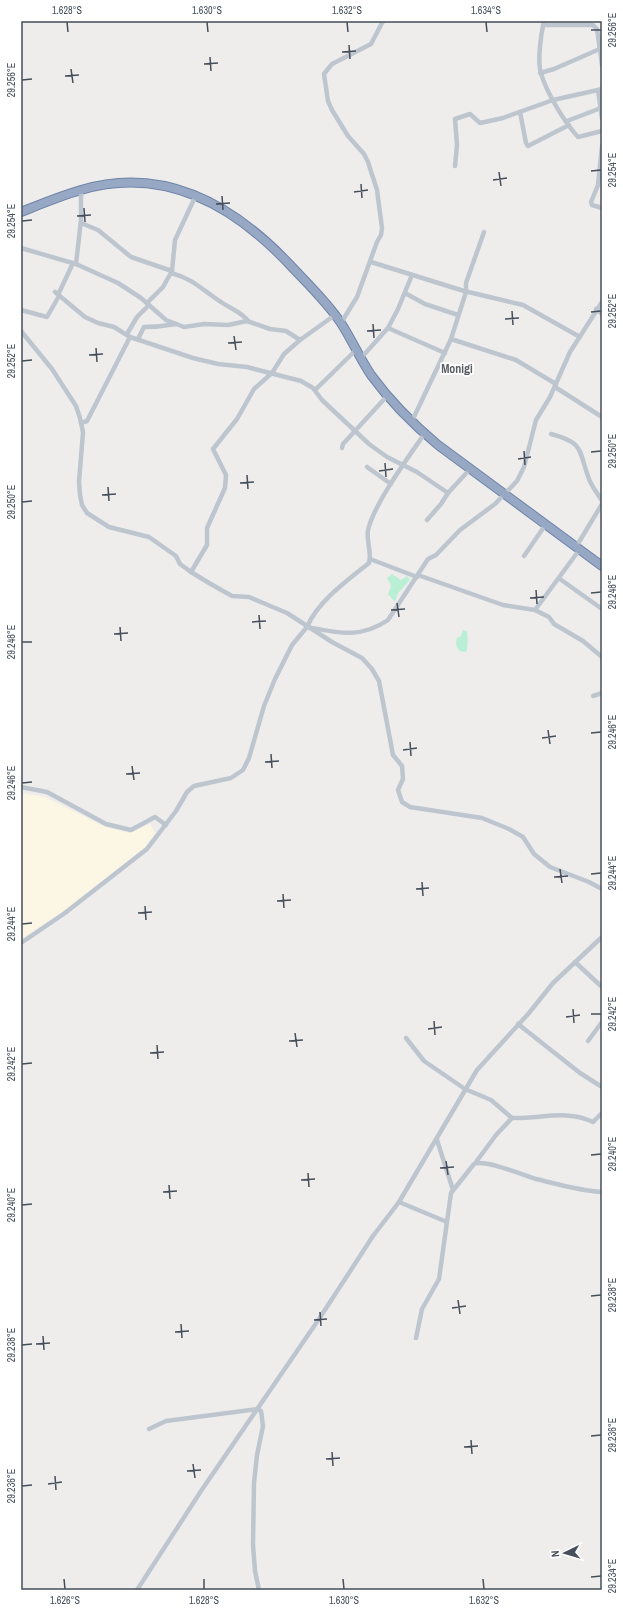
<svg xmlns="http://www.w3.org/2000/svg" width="623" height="1611" viewBox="0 0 623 1611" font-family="'Archivo Narrow',sans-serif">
	<rect width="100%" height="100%" fill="#efedec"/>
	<polygon fill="#fcf7e4" points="21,793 45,797 105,827 129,833 150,824 155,833 144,848 66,909 21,939"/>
	<g fill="#b9efd4">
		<polygon points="392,574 401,580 407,576 410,580 398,593 395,602 388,594 391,586 387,578"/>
		<path d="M463,630L467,631C468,636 468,647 466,652C457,652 455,646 457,638L461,636Z"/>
	</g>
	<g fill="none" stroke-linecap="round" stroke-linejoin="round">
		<g stroke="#6e84a8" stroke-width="10">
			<path id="trunk" d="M21,212C41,204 60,196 81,190C165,165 235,206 291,266C308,284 327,302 341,323C352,340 360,359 371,375C390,401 414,425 438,445L602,566"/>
		</g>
		<g stroke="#bdc5cf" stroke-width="4.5">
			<path d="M544,21C541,34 537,61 541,73C546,92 565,123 578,137L602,131"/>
			<polyline points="543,25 593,25 597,29 602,65"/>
			<polyline points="540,73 554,69 602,48"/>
			<polyline points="602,89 598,90 602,119"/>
			<polyline points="520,112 526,143 528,146 569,125"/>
			<polyline points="567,121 601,108"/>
			<polyline points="602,146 598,185 591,202 592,205 602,208"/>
			<polyline points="455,166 457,145 455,119 470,114 480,123 503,118 553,100 598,90"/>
			<polyline points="81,223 98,230 131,257 172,271"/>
			<polyline points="21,248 76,264 118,283 141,298 166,320 184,327 204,324 228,325 247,321 270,329 286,331 300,340 335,315"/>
			<polyline points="371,262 464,291 523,305 580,337"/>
			<polyline points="76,264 81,220 81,190"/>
			<path d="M171,273C194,279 202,290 221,302C231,309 242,312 249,322"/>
			<polyline points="55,292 85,317 98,323 114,327 130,337 193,358 218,364 247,367 301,381 313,388 322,400 369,444 387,457 417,472 448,493"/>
			<polyline points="405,293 425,304 458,315"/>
			<polyline points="58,295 73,263"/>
			<polyline points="147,303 163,287 172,271 175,240 196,195"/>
			<polyline points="596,309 602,314"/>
			<polyline points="21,310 47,317 59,296"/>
			<polyline points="341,323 357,297 377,242 381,235 382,228 377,190 368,162 364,154 348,136 332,110 328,101 324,74 332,64 371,44 383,21"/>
			<polyline points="388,328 445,353"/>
			<polyline points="21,331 52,369 76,406 80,418 83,432 79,482 80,495 82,505 87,513 109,527 149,537 176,556 180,564 191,572 209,583 232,596 249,597 287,613 332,642 362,658 372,669 379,681 393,755 402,766 403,779 398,790 402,802 410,807 482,818 509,829 523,837 534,854 550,867 589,882 602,889"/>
			<polyline points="127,334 137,317 149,305"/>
			<path d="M138,339L144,327C155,327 165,326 176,324"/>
			<polyline points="451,339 516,360 556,384"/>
			<polyline points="361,358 388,328 398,309 412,275"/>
			<polyline points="555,387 602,417"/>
			<polyline points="315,390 356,350"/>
			<polyline points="412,421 451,339 466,292 466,283 484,232"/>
			<polyline points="81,423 87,421 130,337"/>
			<path d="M551,434C585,443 578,450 589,479C592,487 598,494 602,501"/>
			<polyline points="342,448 343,444 388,395"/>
			<polyline points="367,467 391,484"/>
			<polyline points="427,520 441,504 448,493 471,468"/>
			<polyline points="576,547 602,504"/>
			<polyline points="524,556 546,524"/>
			<polyline points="370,559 417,577"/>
			<polyline points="191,572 207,545 207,528 225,488 226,475 213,449 237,419 254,389 272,373 284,354 300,340"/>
			<polyline points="418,575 503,605 535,610 549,617 554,624 583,641 602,657"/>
			<polyline points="560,579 602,609"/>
			<polyline points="535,610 580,549"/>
			<path d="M307,627C318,601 348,580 369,563C372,551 366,541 368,530C374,504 409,456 425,433"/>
			<polyline points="593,696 602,693"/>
			<polyline points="21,787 47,792 106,824 131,830 155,817 166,825"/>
			<path d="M21,943L65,913L147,849L176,811L187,792L194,786L231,778L243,770L249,758L264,706L275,679L292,645L307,627C338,633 360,639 388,620L428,559L436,555L460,530L495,504L517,481L524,467L536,420L550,397L570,352L602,302"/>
			<polyline points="575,962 602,987"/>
			<polyline points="518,1024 580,1073 602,1087"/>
			<path d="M406,1038L424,1061L465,1089L491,1100L512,1118C540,1119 567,1109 593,1122L602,1113"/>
			<polyline points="588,1041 602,1022"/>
			<polyline points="437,1140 453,1190"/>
			<polyline points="476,1162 496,1135 512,1118"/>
			<polyline points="399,1202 447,1222"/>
			<path d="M416,1338L422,1309L439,1279L451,1193L474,1164C485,1159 523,1175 536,1179C557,1184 580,1191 602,1192"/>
			<polyline points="149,1429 166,1421 258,1409 261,1411 263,1426 257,1455 254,1483 253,1545 255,1571 259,1590"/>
			<polyline points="137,1590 201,1491 319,1319 373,1236 399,1202 477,1070 529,1013 553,983 602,937"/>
		</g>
		<use href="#trunk" stroke="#97a8c4" stroke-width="8"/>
	</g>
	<path fill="none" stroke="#454e5a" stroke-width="1.5" d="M67,22L68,32M207,22L208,32M347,22L348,32M486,22L487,32M591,30H601M349,45L350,59M342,52L356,51M210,57L211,71M204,64L218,63M71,69L73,83M65,76L79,75M22,80L32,79M591,171L601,170M499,172L501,186M493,180L507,178M361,184L362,198M354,192L368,190M222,196L223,210M216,204L230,203M84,208L85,222M77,216L91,215M22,221L32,220M512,311L513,325M591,312L601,311M505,319L519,318M373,324L374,338M367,331L381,330M234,336L236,350M228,343L242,342M96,348L97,362M89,355L103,354M22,361L32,360M524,451L525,465M591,452L601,451M518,459L531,457M385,463L386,477M379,471L393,469M247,475L248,489M240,483L254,482M108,487L109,501M102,495L116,494M22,502L32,501M536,590L537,604M591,593L601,592M530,598L544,597M397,603L399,617M391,610L405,609M259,615L260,629M252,622L266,621M120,627L121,641M114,634L128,633M22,642H32M548,730L550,744M591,733L601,732M542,738L556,736M410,742L411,756M403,750L417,748M271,754L272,768M265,762L279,761M132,766L134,780M126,774L140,773M22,783L32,782M560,869L562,883M591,874L601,873M554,877L568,876M422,882L423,896M416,889L429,888M283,894L284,908M277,901L291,900M145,906L146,920M138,913L152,912M22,924L32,923M573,1009L574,1023M591,1014H601M566,1017L580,1015M434,1021L435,1035M428,1029L442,1027M295,1033L297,1047M289,1041L303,1040M157,1045L158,1059M150,1053L164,1052M22,1064L32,1063M591,1155L601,1154M446,1161L448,1175M440,1168L454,1167M308,1173L309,1187M301,1180L315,1179M169,1185L170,1199M163,1192L177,1191M22,1205L32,1204M591,1296L601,1295M458,1300L460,1314M452,1308L466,1306M320,1312L321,1326M314,1320L327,1319M181,1324L182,1338M175,1332L189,1331M43,1336L44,1350M36,1344L50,1343M22,1345L32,1344M591,1436L601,1435M471,1440L472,1454M464,1447L478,1446M332,1452L333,1466M326,1459L340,1458M193,1464L195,1478M187,1471L201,1470M55,1476L56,1490M48,1484L62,1482M22,1486L32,1485M591,1577L601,1576M64,1579L65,1589M204,1579V1589M343,1579L344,1589M483,1579L484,1589"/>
	<g text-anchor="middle" stroke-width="3.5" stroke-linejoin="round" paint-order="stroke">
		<g font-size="12" font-weight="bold" fill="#595c62" stroke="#fff">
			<text x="457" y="373">Monigi</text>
		</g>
	</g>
	<rect width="623" height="1611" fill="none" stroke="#ffffff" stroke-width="44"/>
	<g transform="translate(565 1553) rotate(265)" stroke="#ffffff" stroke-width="3" paint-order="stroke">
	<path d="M0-3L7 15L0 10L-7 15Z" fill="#454e5a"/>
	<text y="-6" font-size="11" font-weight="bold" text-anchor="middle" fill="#454e5a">N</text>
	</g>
	<rect x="22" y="22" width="579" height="1567" fill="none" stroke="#454e5a" stroke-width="1.5"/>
	<g font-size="10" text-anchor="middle" fill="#454e5a">
		<text x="67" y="14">1.628°S</text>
		<text x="207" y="14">1.630°S</text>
		<text x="347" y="14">1.632°S</text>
		<text x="486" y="14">1.634°S</text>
		<text transform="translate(612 30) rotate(-90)" y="4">29.256°E</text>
		<text transform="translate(11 80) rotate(-90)" y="4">29.256°E</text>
		<text transform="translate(612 170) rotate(-90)" y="4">29.254°E</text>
		<text transform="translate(11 221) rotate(-90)" y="4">29.254°E</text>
		<text transform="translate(612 311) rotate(-90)" y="4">29.252°E</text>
		<text transform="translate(11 361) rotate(-90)" y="4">29.252°E</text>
		<text transform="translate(612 451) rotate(-90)" y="4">29.250°E</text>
		<text transform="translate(11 502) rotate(-90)" y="4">29.250°E</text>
		<text transform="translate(612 592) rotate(-90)" y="4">29.248°E</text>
		<text transform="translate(11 642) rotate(-90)" y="4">29.248°E</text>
		<text transform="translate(612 732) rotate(-90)" y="4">29.246°E</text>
		<text transform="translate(11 783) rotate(-90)" y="4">29.246°E</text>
		<text transform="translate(612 873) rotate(-90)" y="4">29.244°E</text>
		<text transform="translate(11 924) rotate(-90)" y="4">29.244°E</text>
		<text transform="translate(612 1014) rotate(-90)" y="4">29.242°E</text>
		<text transform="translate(11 1064) rotate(-90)" y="4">29.242°E</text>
		<text transform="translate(612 1154) rotate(-90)" y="4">29.240°E</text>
		<text transform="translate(11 1205) rotate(-90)" y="4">29.240°E</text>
		<text transform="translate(612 1295) rotate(-90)" y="4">29.238°E</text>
		<text transform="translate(11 1345) rotate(-90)" y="4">29.238°E</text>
		<text transform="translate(612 1435) rotate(-90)" y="4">29.236°E</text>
		<text transform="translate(11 1486) rotate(-90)" y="4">29.236°E</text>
		<text transform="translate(612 1576) rotate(-90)" y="4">29.234°E</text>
		<text x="65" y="1604">1.626°S</text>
		<text x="204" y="1604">1.628°S</text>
		<text x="344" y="1604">1.630°S</text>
		<text x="484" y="1604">1.632°S</text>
	</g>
</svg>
